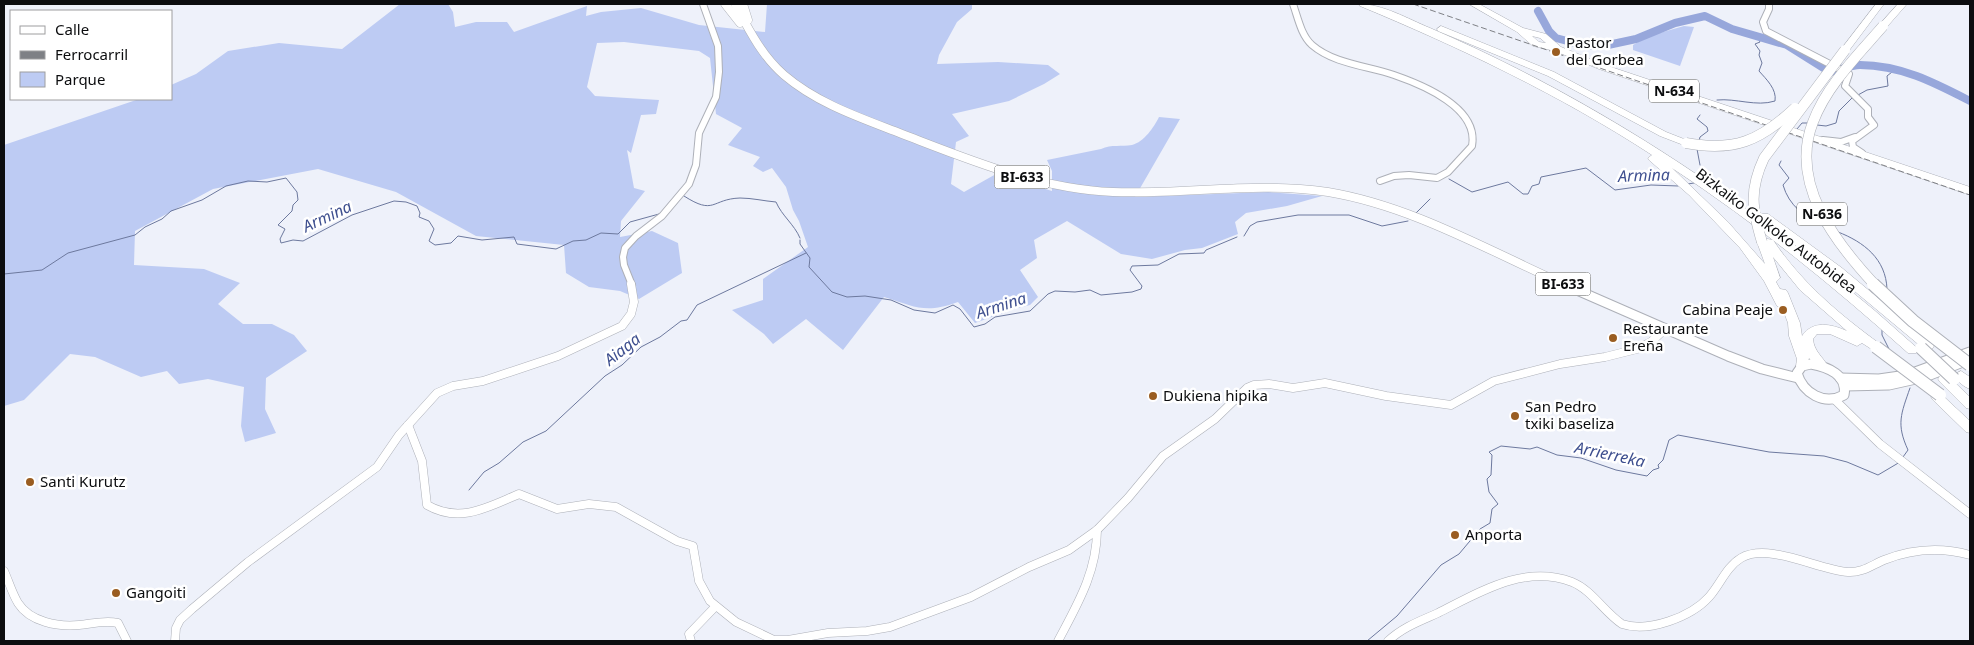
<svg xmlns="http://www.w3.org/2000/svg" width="1974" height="645" viewBox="0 0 1974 645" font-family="'Noto Sans',sans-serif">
	<rect width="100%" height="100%" fill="#eef1fa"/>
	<g fill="#bdcbf3">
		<path d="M400,4H448L453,12L455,27L476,22H507L514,32L587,6L586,16L601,12L641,8L699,25L765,32L767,4H972V9L957,22L939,55L937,64L998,62L1048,65L1060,74L1044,84L1009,101L952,114L969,136L956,142L951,184L964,192L996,174L1052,191V171L1047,160L1101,149C1112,144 1121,147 1132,145C1144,142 1154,127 1159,117L1180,119L1135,197L1268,192L1322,196L1287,206L1246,213L1235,222L1238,234L1202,248L1185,250L1152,259L1121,254L1067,221L1034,240L1037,258L1020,270L1038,297L1030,305L1014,309L975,323L958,302C925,314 916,307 884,297L843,350L806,319L773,344L764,334L732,310L763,300V279L808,247L799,221L793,210L786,187L772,168L763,172L753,166L760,157L728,145L742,128L716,114L710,58L699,51L624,42L597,43L587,87L595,96L659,100L656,114L641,115L631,153L627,150L634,188L645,191L621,221L620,237L652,231L678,243L682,273L639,299L620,291L589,287L566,273L564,245L476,236L396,192L318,169L213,189L135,231L134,265L204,269L240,283L218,304L243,324H272L294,335L307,351L266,378L265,409L276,433L245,442L241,426L244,387L208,379L179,384L167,371L141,377L95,357L70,354L24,400L4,406V145L139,99H171V85L196,74L228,51L279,43L342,49Z"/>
		<polygon points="1684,26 1694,27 1680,66 1633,50 1633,45 1649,36"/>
	</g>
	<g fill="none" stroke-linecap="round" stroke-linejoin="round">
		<g stroke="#6d799e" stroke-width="1">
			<polyline points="1858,95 1867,90 1888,86 1887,76 1892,72 1903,70"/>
			<path d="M1717,100C1736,98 1756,107 1775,101C1777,89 1766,79 1759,71L1762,63L1759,55L1760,51L1755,44L1760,42L1757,35"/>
			<polyline points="1817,125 1826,126 1836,123 1839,111 1852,98"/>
			<polyline points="1797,129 1802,123 1808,123"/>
			<polyline points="1699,141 1700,137 1708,131 1707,127 1697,119 1700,115"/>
			<polyline points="1697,149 1700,165"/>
			<path d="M1781,161L1779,165L1789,178L1783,185C1789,206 1805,217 1823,226"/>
			<polyline points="1449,179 1472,192 1508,182 1523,194 1528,194 1532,186 1539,184 1541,177 1586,168 1615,190 1651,185 1678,186"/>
			<polyline points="1688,184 1694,183"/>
			<path d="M684,196C715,216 711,199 740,198C752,198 764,201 776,202C782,216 794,224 800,238"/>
			<polyline points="1416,213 1430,199"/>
			<path d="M1838,232C1864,242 1886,259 1887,289"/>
			<polyline points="1244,236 1250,226 1257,222 1298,215 1349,215 1382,226 1408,221"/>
			<polyline points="800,240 800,244 810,258 809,267 832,292 847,297 865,296 891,300 914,310 935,313 953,305 960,309 974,327 985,324 995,317 1030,311 1048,294 1055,291 1075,292 1090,290 1101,295 1132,292 1141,289 1142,286 1130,270 1132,266 1158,265 1179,254 1204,253 1206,250 1237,237"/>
			<polyline points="4,274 42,270 68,253 135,235 145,227 162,219 171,211 202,200 226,186 248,181 267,182 286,178 297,192 298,200 293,205 292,211 278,225 285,229 280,239 281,243 293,240 303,241 352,215 394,201 406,202 417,206 420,213 419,217 429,221 434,229 429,241 435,245 451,243 458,236 482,240 514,237 517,244 556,249 573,241 586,240 601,233 618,234 630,222 659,214"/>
			<polyline points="1882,330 1882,335 1889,349"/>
			<path d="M1903,457L1908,450C1896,424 1901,414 1910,388"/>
			<polyline points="469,490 484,472 499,463 523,442 546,431 605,376 622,365 641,347 660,337 681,321 687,320 697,305 806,253"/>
			<polyline points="1367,641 1397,616 1441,565 1459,554 1480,529 1490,523 1492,509 1498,504 1489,492 1487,479 1491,475 1492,455 1489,452 1501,446 1530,449 1537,447 1557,455 1581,458 1616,470 1647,476 1653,470 1659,468 1658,465 1663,460 1669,440 1678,435 1769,452 1824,456 1847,462 1878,475 1900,462"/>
		</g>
		<path stroke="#97a7db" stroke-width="8" d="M1538,11L1549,31L1556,38L1586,46L1608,45L1636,39L1675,23L1705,16L1732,29L1787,45L1830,72C1840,70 1851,65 1860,65C1901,65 1935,83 1970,101"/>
		<g stroke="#adb0b8" stroke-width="8">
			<g id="minor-far1">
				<path d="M1293,4C1298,18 1301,35 1312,45C1334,64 1368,66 1394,75C1423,85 1479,108 1472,146L1448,172L1437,178L1409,175L1394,176L1380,181"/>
				<polyline points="1769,4 1769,9 1763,22 1766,31 1849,74 1845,86 1868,109 1868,117 1874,125 1852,141 1853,147 1862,153"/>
				<polyline points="1823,140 1841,142 1855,137"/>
				<polyline points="632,285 624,265 623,257 625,248 636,236 662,216 689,184 696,165 699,133 716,97 719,72 718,46 703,4"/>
			</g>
		</g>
		<g stroke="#adb0b8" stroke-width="9">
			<g id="minor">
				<polyline points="1835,400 1880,444 1970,514"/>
				<path d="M408,425L422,461L427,505C460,524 488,507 519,494L557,509L589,504L616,507L677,541L693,546L699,581L710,601L736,622L774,640H788L828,633L867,631L890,627L971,597L1029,567L1069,550L1097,530L1128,498L1163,456L1215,419L1247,388L1254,385L1269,384L1293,388L1325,383L1386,396L1451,405L1494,381L1560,364L1605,357L1637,349L1651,342L1666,328"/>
				<path d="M4,571C9,582 12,593 18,603C30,622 58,627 79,625C92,624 104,620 118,623L127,641"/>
				<polyline points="175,641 176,628 180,620 192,609 248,562 377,467 399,435 437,393 453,386 483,381 558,356 622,326 631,314 634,302 631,284"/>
				<polyline points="691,641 689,634 714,608"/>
				<path d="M1058,641C1077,605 1097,572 1097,530"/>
				<path d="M1388,641C1403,627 1420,621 1438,613C1480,592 1524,564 1572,582C1592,590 1604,612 1622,624C1648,633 1691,617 1709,597C1720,585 1726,567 1741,558C1769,542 1818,570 1848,572C1862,573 1872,565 1884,560C1912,549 1941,547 1970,555"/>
			</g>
		</g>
		<g stroke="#adb0b8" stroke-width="9">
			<g id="major-far1">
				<polyline points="725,4 740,23"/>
				<path d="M735,4C749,30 762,56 784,75C818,104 861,118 902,134C970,160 1039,189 1113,192C1185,195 1256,181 1328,192C1412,206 1489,251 1566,285"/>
				<polyline points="743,4 748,20"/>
			</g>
		</g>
		<g stroke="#adb0b8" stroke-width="11">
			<g id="major">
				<polyline points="1563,284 1728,356 1762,369 1798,378"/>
				<path d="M1811,364C1828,367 1848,375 1844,395C1824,406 1803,393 1797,373L1802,366Z"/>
				<polyline points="1840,378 1879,379 1907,375 1970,352"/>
				<polyline points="1845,386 1889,385 1925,377 1968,360"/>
			</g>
		</g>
		<g stroke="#adb0b8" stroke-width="1">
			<g id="highway">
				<path d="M1359,4C1383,4 1408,19 1430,28C1547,78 1658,144 1760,219V214H1768L1842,268L1932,343L1934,346L1932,349H1924L1834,274L1791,242L1874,310L1916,347L1918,350L1916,353H1908C1833,286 1756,223 1672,168L1728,222L1765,264L1757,242L1762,238L1773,240C1802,283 1839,314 1880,344L1882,347L1880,350L1876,352L1862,343L1857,346L1830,334H1817L1813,339C1814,351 1822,356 1828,366L1826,369H1818L1809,358L1806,369H1798L1796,366L1797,359L1789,336L1788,323L1782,307L1777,306L1764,281L1740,248L1689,195L1649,160L1648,158L1652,155C1560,95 1461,48 1360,6ZM1773,257L1800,290L1847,331C1831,324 1813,320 1802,336L1800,323L1788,293L1786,290L1780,289L1776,282L1780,278Z"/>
				<path d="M1469,4H1479L1523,28L1546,34L1561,47L1605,65L1970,187V195L1599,69L1555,51L1533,46L1517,32ZM1532,36L1540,38L1546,43L1539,42Z"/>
				<polygon points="1876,4 1884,4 1848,52 1842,52 1842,48"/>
				<polygon points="1898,4 1907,4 1886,28 1880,28 1880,24"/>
				<polygon points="1441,26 1554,72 1666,132 1689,141 1691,143 1686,146 1660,136 1548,76 1438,31 1437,29"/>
				<path d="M1961,371L1970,377V389C1964,387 1958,382 1955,376L1957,373Z"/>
				<polygon points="1944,374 1948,376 1970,397 1970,409 1966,408 1940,382 1938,379 1940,376"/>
				<polygon points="1937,392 1941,394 1970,421 1970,433 1966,432 1933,400 1931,397 1933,394"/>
			</g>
		</g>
		<use href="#minor-far1" stroke="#fff" stroke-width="6"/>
		<use href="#minor" stroke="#fff" stroke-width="8"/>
		<use href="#major-far1" stroke="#fff" stroke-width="8"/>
		<use href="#major" stroke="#fff" stroke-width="9"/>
		<use href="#highway" fill="#fff" fill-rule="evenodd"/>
		<polyline stroke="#7e8085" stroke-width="1" stroke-dasharray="6 3" stroke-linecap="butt" points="1413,4 1970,195"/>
		<g stroke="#adb0b8" stroke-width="11" stroke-linecap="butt">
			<g id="highway-bridge-far1">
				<path d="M1686,143C1734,152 1760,141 1795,108"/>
				<path d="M1762,242C1752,209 1749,190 1764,158L1845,50"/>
				<path d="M1875,285C1835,242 1789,183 1813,122C1827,85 1858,55 1883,26"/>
			</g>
		</g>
		<g stroke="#adb0b8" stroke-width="14" stroke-linecap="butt">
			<g id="highway-bridge">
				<polyline points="1873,284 1913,321 1970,365"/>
				<polyline points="1876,347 1940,395"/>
				<polyline points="1921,348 1954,379"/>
			</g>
		</g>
		<use href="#highway-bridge-far1" stroke="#fff" stroke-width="10"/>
		<use href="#highway-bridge" stroke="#fff" stroke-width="12"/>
	</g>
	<g fill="#9a5d21" stroke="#fff" stroke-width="2">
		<circle cx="1556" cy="52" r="5"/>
		<circle cx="1783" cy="310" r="5"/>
		<circle cx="1613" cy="338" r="5"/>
		<circle cx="1153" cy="396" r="5"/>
		<circle cx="1515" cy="416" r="5"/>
		<circle cx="30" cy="482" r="5"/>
		<circle cx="1455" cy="535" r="5"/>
		<circle cx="116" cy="593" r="5"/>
	</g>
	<g text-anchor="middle" stroke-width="5" stroke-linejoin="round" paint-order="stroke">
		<g fill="#fff" stroke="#555657" stroke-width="1">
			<rect x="1649" y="79.5" width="50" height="23" rx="4"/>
			<rect x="994.5" y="165.5" width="55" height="23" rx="4"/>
			<rect x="1797" y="202.5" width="50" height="23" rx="4"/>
			<rect x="1535.5" y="272.5" width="55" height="23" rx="4"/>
		</g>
		<g font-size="14" font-weight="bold" fill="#0c0d0f">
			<text x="1674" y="96">N-634</text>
			<text x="1022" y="182">BI-633</text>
			<text x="1822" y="219">N-636</text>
			<text x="1563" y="289">BI-633</text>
		</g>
		<g font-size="15" fill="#0c0d0f" stroke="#fff" text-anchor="start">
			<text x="1566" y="48">Pastor<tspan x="1566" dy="17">del Gorbea</tspan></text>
			<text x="1773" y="315" text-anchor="end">Cabina Peaje</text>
			<text x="1623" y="334">Restaurante<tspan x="1623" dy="17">Ereña</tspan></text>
			<text x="1163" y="401">Dukiena hipika</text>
			<text x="1525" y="412">San Pedro<tspan x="1525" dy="17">txiki baseliza</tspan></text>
			<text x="40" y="487">Santi Kurutz</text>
			<text x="1465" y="540">Anporta</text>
			<text x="126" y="598">Gangoiti</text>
		</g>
		<g font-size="15" fill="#0c0d0f" stroke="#fff">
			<text transform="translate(1776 231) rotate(37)" y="5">Bizkaiko Golkoko Autobidea</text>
		</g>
		<g font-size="16" font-style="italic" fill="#3e4f8f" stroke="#fff">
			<text transform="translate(1644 175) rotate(-2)" y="6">Armina</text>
			<text transform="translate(327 216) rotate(-25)" y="6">Armina</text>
			<text transform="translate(1001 305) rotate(-18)" y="6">Armina</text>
			<text transform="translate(622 349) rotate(-38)" y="6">Aiaga</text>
			<text transform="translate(1610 454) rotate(12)" y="6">Arrierreka</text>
		</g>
	</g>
	<rect width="1974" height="645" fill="none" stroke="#0c0d0f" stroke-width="10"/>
	<rect x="10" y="10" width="162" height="90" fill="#ffffff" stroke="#9e9e9f"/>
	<rect x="20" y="26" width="25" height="8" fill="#ffffff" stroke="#9e9e9f"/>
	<text x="55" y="35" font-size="15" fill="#0c0d0f">Calle</text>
	<rect x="20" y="51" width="25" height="8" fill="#7e8085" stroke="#9e9e9f"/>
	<text x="55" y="60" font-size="15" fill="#0c0d0f">Ferrocarril</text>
	<rect x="20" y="72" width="25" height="15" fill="#bdcbf3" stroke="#9e9e9f"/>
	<text x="55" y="85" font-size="15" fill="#0c0d0f">Parque</text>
</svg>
